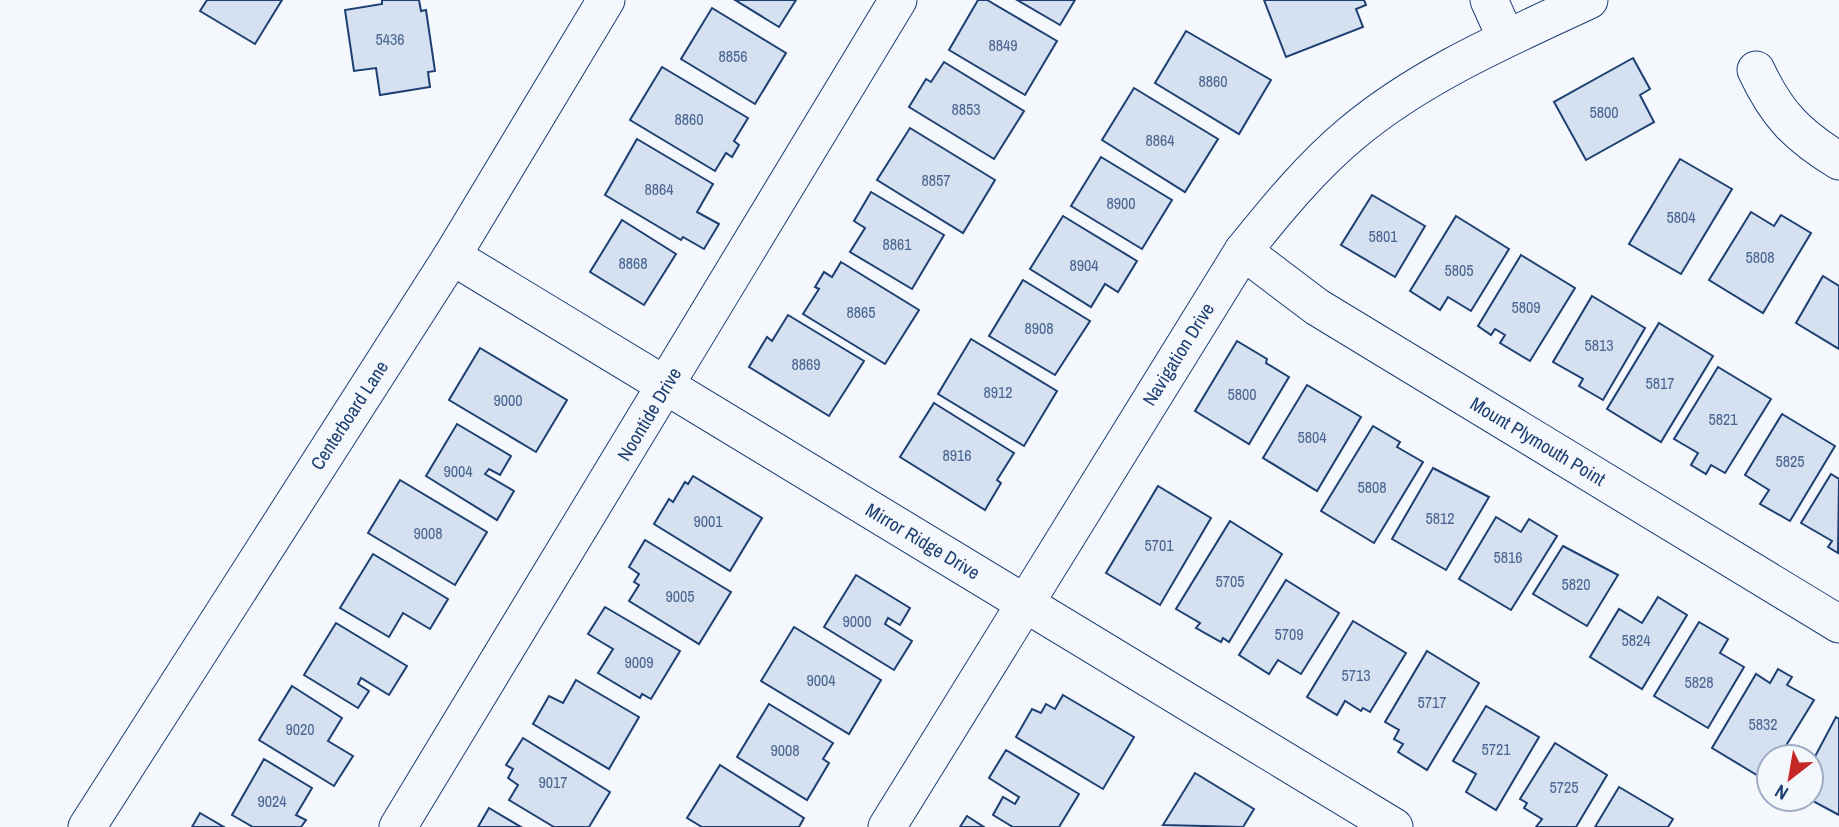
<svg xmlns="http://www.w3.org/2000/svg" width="1839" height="827" viewBox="0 0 1839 827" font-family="'Archivo Narrow',sans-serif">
	<rect width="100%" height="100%" fill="#f4f7fb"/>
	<g fill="#d5e0f0" stroke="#1d3f73" stroke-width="2">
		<polygon points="207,0 282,0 255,44 200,11"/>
		<polygon points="382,0 419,0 421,11 426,10 435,71 428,72 430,87 380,95 376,68 354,71 345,10 382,4"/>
		<polygon points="735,0 796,0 779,27"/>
		<polygon points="978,0 987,0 1057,41 1025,95 949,50"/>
		<polygon points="1017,0 1075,0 1060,25"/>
		<polygon points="1264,0 1364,0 1366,5 1356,9 1363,27 1286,57"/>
		<polygon points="712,8 786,53 755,104 681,59"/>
		<polygon points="1186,31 1271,80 1239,134 1155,83"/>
		<polygon points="1633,58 1650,89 1640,95 1654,122 1586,160 1554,102"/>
		<polygon points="944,62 1024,111 994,159 909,107 926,79 931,82"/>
		<polygon points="662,67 748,118 734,141 739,145 732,157 726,153 715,171 630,120"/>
		<polygon points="1134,88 1218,139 1185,192 1102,140"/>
		<polygon points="910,128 995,180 963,233 877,180"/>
		<polygon points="637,139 713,184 697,212 719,224 704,249 683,237 681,240 605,195"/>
		<polygon points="1101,157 1172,200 1142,249 1071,206"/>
		<polygon points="1680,159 1732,189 1681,274 1629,244"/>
		<polygon points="871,192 944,235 912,289 850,252 865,228 854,221"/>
		<polygon points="1372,195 1425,226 1395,277 1341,245"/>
		<polygon points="1751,212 1774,226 1781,215 1811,233 1763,313 1709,280"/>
		<polygon points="1063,216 1137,261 1118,292 1105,284 1091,307 1030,269"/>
		<polygon points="1456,216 1509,249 1471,311 1448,297 1440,310 1410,291"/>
		<polygon points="622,220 676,254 644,305 590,272"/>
		<polygon points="1521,255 1575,288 1530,361 1500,343 1505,335 1495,329 1491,335 1478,326"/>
		<polygon points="841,262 919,310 885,364 803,314 819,289 815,287 824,272 832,277"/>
		<polygon points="1823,276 1839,286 1839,349 1796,323"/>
		<polygon points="1023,280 1090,321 1055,375 989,336"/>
		<polygon points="1592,296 1645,328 1603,400 1579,386 1583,379 1553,362"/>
		<polygon points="788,315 864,361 829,416 749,367 767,337 772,341"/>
		<polygon points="1659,323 1713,356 1661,442 1607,409"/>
		<polygon points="971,339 1057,391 1024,446 938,394"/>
		<polygon points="1237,341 1267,359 1266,363 1289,377 1249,444 1195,411"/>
		<polygon points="480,348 567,400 536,452 449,400"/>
		<polygon points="1718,367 1771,399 1725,473 1711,465 1706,474 1691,465 1698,453 1674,439"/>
		<polygon points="1307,385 1361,417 1317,491 1263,458"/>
		<polygon points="934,403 1014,453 997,480 1001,483 985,510 900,457"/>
		<polygon points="1782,414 1835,446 1790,521 1760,504 1769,490 1745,475"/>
		<polygon points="457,424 511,456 500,475 489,469 485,474 514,491 497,520 426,476"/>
		<polygon points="1373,426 1400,442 1397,447 1423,462 1374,543 1321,511"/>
		<polygon points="1433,468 1489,497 1446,570 1392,539"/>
		<polygon points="1831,474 1839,479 1838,553 1828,547 1832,541 1801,523"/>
		<polygon points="693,476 762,518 730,571 654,524 669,499 673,502 685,482 688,484"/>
		<polygon points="400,480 487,532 455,585 368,533"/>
		<polygon points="1158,486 1211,518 1160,605 1106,573"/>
		<polygon points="1496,517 1521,532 1529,519 1557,536 1511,610 1459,579"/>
		<polygon points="1230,521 1282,554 1229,642 1223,638 1221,642 1196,628 1200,623 1176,609"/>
		<polygon points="645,540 731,592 699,644 629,601 639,585 634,582 639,574 629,567"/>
		<polygon points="1563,546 1618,575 1587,626 1533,594"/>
		<polygon points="373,554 448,599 430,629 403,613 389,637 340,608"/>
		<polygon points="856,575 910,608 900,625 888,618 885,624 912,641 894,670 824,627"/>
		<polygon points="1286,580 1339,613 1301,674 1278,660 1269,674 1239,655"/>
		<polygon points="1658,597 1687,615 1642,689 1590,657 1619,609 1642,623"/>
		<polygon points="605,607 680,651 651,699 642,694 640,698 598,673 613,649 588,634"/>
		<polygon points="1353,621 1406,653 1370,712 1363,708 1361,711 1345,701 1337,715 1307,697"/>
		<polygon points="1699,622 1728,639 1720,653 1744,667 1708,728 1654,696"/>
		<polygon points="336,623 407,666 389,695 361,678 358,684 369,691 358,708 304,675"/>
		<polygon points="794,627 881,680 849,734 761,681"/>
		<polygon points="1427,651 1479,683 1427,770 1398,752 1403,744 1394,739 1399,730 1385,722"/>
		<polygon points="1778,669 1792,677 1787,685 1814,700 1779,757 1769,757 1769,774 1765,780 1712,748 1756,674 1770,683"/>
		<polygon points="576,680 639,717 609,769 533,724 549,696 563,703"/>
		<polygon points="292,686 342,718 328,741 353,756 334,786 259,740"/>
		<polygon points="1063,695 1134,737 1103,789 1016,737 1032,709 1041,713 1046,704 1055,709"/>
		<polygon points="769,704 833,743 823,759 829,763 807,800 737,757"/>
		<polygon points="1486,706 1539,737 1496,810 1466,792 1476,774 1453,761"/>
		<polygon points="1836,717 1839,719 1839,815 1809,799 1811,764"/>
		<polygon points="523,738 610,792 589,827 554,827 509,800 518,785 508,778 513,769 506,765"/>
		<polygon points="1555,743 1607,775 1576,827 1536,827 1542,819 1524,808 1527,803 1520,799"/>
		<polygon points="1006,750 1079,794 1059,827 1013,827 993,815 1003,797 1015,804 1019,797 989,778"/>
		<polygon points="264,759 312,788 296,815 306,820 301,827 253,827 232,815"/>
		<polygon points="720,765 804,818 799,827 702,827 687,818"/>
		<polygon points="1195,773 1254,809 1243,827 1163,825"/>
		<polygon points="1619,787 1673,819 1668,827 1595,827"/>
		<polygon points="489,808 521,827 478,827"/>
		<polygon points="200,813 224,827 192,827"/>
		<polygon points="967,816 984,827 960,827"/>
	</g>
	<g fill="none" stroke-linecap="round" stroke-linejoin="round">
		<g stroke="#1d3f73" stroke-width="39">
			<g id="minor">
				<polyline points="1489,0 1506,38"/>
				<path d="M1756,70C1777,115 1797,135 1839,161"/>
				<polyline points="1243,251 1317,307 1839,624"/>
				<polyline points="452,256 1394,827"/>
				<polyline points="87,827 452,256 606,0"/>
				<polyline points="398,827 898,0"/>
				<path d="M887,827L1243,251C1277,209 1311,167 1352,133C1421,75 1508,38 1589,0"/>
			</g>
		</g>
		<use href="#minor" stroke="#f4f7fb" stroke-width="37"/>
	</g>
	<g text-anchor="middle" stroke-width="5" stroke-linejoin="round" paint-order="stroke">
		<g font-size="16" fill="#4b6792">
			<text x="390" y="45">5436</text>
			<text x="1003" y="51">8849</text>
			<text x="733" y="62">8856</text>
			<text x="1213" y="87">8860</text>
			<text x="966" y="115">8853</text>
			<text x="1604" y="118">5800</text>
			<text x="689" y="125">8860</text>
			<text x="1160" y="146">8864</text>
			<text x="936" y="186">8857</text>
			<text x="659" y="195">8864</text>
			<text x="1121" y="209">8900</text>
			<text x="1681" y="223">5804</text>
			<text x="1383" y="242">5801</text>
			<text x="897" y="250">8861</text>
			<text x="1760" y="263">5808</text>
			<text x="633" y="269">8868</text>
			<text x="1084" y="271">8904</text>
			<text x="1459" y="276">5805</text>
			<text x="1526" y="313">5809</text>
			<text x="861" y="318">8865</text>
			<text x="1039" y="334">8908</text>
			<text x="1599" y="351">5813</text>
			<text x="806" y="370">8869</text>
			<text x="1660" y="389">5817</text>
			<text x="998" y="398">8912</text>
			<text x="1242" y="400">5800</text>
			<text x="508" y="406">9000</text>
			<text x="1723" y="425">5821</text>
			<text x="1312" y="443">5804</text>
			<text x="957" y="461">8916</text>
			<text x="1790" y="467">5825</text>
			<text x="458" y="477">9004</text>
			<text x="1372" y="493">5808</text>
			<text x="1440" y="524">5812</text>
			<text x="708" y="527">9001</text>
			<text x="428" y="539">9008</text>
			<text x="1159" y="551">5701</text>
			<text x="1508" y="563">5816</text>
			<text x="1230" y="587">5705</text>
			<text x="1576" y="590">5820</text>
			<text x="680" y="602">9005</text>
			<text x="857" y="627">9000</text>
			<text x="1289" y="640">5709</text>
			<text x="1636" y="646">5824</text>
			<text x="639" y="668">9009</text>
			<text x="1356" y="681">5713</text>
			<text x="821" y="686">9004</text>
			<text x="1699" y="688">5828</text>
			<text x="1432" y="708">5717</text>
			<text x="1763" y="730">5832</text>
			<text x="300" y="735">9020</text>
			<text x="1496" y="755">5721</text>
			<text x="785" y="756">9008</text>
			<text x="553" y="788">9017</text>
			<text x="1564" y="793">5725</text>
			<text x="272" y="807">9024</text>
		</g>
		<g font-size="19" fill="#1d3f73" stroke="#f4f7fb">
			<text transform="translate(1178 354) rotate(-58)" y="7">Navigation Drive</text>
			<text transform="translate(649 414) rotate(-59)" y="7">Noontide Drive</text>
			<text transform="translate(349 415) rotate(-57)" y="7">Centerboard Lane</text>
			<text transform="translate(1538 441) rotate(31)" y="7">Mount Plymouth Point</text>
			<text transform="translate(923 541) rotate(31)" y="7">Mirror Ridge Drive</text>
		</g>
	</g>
	<g transform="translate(1790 778) rotate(211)"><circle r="33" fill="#f4f7fb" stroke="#9eadc5" stroke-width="2"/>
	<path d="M0-5L12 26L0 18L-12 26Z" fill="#c62828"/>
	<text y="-10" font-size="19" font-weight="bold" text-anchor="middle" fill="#1d3f73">N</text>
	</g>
</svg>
